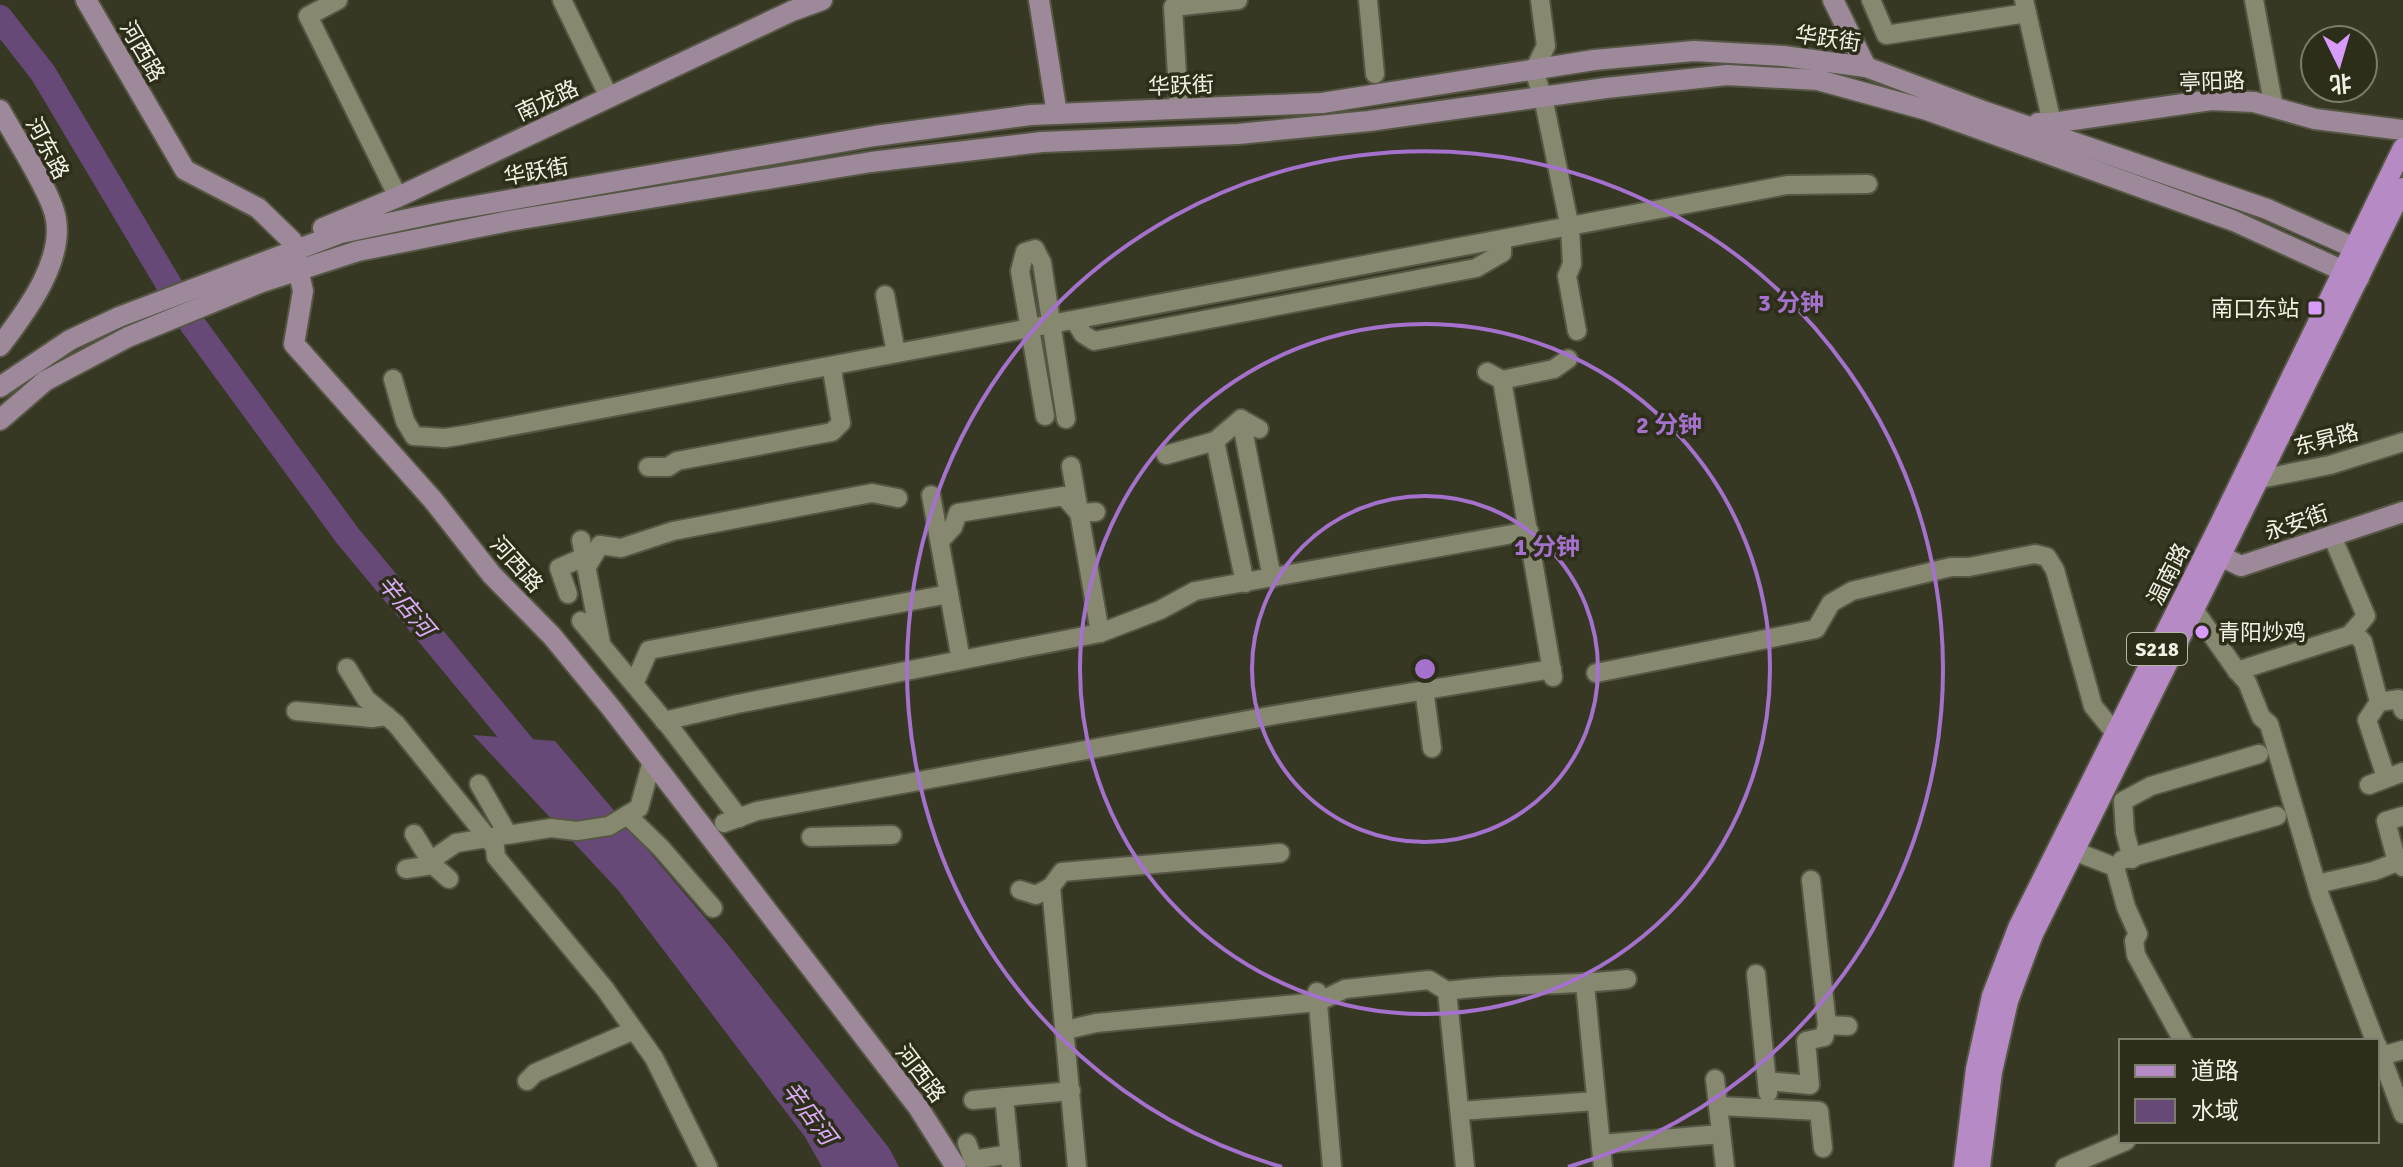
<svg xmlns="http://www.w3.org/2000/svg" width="2403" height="1167" viewBox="0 0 2403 1167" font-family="Signika,'Noto Sans SC',sans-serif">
	<rect width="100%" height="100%" fill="#373823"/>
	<polygon fill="#674978" points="473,735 555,741 729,946 889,1148 899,1167 822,1167 805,1137 618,890"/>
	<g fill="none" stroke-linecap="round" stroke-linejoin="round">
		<polyline stroke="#674978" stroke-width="26" points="0,18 43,73 193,325 347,535 536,763"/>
		<g stroke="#555643" stroke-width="22">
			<g id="street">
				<polyline points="338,0 308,16 398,197"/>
				<polyline points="562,0 609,97"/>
				<polyline points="1368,0 1375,74"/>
				<polyline points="1540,0 1546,46 1534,70 1544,102 1570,228 1572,264 1567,276 1577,331"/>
				<polyline points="1871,0 1886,35 2027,13"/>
				<polyline points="2024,0 2052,123"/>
				<polyline points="2254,0 2274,108"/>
				<polyline points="1179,109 1173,7 1238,0"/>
				<polyline points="885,295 896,353"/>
				<polyline points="1075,321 1083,334 1094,341 1476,268 1502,253 1502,240"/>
				<polyline points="1487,372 1502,380 1554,369 1568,359"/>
				<polyline points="393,379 405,421 414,436 445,438 464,435 1787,185 1868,184"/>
				<polyline points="1502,380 1553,677"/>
				<polyline points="1045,416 1020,271 1025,252 1035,249 1042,263 1066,419"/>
				<polyline points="1241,419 1272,578"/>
				<polyline points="1215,441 1245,583"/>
				<polyline points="1166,455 1215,441 1241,419 1259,429"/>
				<polyline points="1071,466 1100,633"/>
				<polyline points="648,467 668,467 677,461 832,432 841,423 833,376 834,366"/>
				<polyline points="2260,479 2330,465 2403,442"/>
				<polyline points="931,495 961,660"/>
				<polyline points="581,540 601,643"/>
				<polyline points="940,541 953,527 958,513 1064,496 1079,513 1096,512"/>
				<polyline points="586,568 600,545 621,548 673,531 872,493 898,498"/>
				<polyline points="568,594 559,568 584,557"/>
				<polyline points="2195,611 2237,671 2247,682 2261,717 2269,724 2320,896 2375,1041"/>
				<polyline points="581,621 673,731 739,818"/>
				<polyline points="2353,631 2363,642 2379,702 2367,720 2386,777"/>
				<polyline points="347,668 366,699 396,724 495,847 496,857 605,989 654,1058 708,1167"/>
				<polyline points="2237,671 2350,635 2366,616 2332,536"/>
				<polyline points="1596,673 1816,629 1831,603 1852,591 1951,567 1969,567 2035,554 2047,557 2055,570 2093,706 2115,733"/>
				<polyline points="634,684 649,650 949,594"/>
				<polyline points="1424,689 1432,748"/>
				<polyline points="2379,702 2399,699 2403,710"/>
				<polyline points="296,711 372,718 387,716"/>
				<polyline points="664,721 737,704 1100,633 1160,610 1195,591 1529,531"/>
				<polyline points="479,784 507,833"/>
				<polyline points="2369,785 2403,772"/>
				<polyline points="627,815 661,848 713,908"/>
				<polyline points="724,823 757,811 1275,715 1552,669"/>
				<polyline points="414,834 433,865 449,879"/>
				<polyline points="811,837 892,835"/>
				<polyline points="2074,851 2115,867 2126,907 2138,934 2134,941 2136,955 2183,1041"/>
				<polyline points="2132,859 2125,832 2123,801 2151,786 2259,754"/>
				<polyline points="2122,860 2277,816"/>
				<polyline points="2397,862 2386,821 2403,816"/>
				<polyline points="406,869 433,865 436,857 456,843 551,828 577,831 609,826 639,808 652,761"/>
				<polyline points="2317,884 2374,871 2397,862 2403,867"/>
				<polyline points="1051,887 1077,1167"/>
				<polyline points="1020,890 1036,895 1051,887 1062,872 1280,853"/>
				<polyline points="1756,974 1768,1093"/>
				<polyline points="1585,984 1603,1167"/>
				<polyline points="1447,991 1465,1167"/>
				<polyline points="1317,992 1332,1167"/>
				<polyline points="1827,1025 1848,1026"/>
				<path d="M1066,1030L1096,1023L1318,1002L1345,989L1429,980L1447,991C1507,982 1567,987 1627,979"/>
				<polyline points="2377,1045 2403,1114"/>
				<polyline points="2377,1057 2403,1050"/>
				<polyline points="1715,1079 1725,1167"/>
				<polyline points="527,1081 535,1073 632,1031"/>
				<polyline points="1767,1081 1810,1085 1806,1041 1824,1037 1827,1025 1811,880"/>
				<polyline points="1004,1097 1011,1167"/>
				<polyline points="973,1100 1071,1091"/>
				<polyline points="1718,1106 1819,1111 1823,1148"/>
				<polyline points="1460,1111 1596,1101"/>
				<polyline points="967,1143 973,1160 1010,1154"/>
				<polyline points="1601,1144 1721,1134"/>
				<polyline points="2065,1167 2126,1141"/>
			</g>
		</g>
		<g stroke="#555643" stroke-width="24">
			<g id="secondary">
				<polyline points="86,0 185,170 258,208 292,241 303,291 294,344 433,500 492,575 552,636 612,709 918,1107 956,1167"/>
				<polyline points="1039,0 1057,114"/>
				<polyline points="1833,0 1866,67"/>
				<path d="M0,110C16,139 42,178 53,208C70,254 27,311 0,346"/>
				<polyline points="2038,123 2052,123 2211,100 2254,102 2315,119 2403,130"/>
				<polyline points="323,228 398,197 792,11 822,0"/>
				<polyline points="0,387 70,340 119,317 341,233 446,211 875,136 1031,115 1322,103 1594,60 1694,51 1783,56 1866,67 1986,112 2267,209 2368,254"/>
				<polyline points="0,420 45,381 128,337 262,282 358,251 509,221 871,162 1042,142 1238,134 1369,121 1606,88 1727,75 1818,80 1927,110 2234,221 2359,278"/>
				<polyline points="2208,550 2241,566 2403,512"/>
			</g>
		</g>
		<g stroke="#555643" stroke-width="24">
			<g id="primary">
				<polyline points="1964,1167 1976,1069 1992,996 2018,928 2217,530 2403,148"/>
				<polyline points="1980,1167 1992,1072 2008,1001 2033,934 2403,188"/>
			</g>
		</g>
		<use href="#street" stroke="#878870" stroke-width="18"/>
		<use href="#secondary" stroke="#9e899b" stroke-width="20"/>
		<use href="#primary" stroke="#b68ac5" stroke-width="20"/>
	</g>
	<g fill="none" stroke="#a471cc" stroke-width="4">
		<circle cx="1425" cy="669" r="173"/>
		<circle cx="1425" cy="669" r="345"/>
		<path d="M1282 1167A518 518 0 1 1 1568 1167"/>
	</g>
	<g fill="#d79bf9" stroke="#2d2e19" stroke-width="3">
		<rect x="2307" y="300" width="16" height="16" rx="4"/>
		<circle cx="2202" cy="632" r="8"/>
	</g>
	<g text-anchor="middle" stroke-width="7" stroke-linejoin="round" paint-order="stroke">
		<rect fill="#2d2e19" stroke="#b6b7a8" stroke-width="2" x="2127" y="633" width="60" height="32" rx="6"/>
		<g font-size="20" font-weight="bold" fill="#f1f2e5">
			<text x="2157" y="656">S218</text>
		</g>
		<g font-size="22" fill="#f1f2e5" stroke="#2d2e19">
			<text transform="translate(1828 38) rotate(8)" y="8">华跃街</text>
			<text transform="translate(143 51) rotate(60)" y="8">河西路</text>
			<text transform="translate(2212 81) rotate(-2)" y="8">亭阳路</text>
			<text transform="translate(1181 85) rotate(-2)" y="8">华跃街</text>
			<text transform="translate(547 100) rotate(-25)" y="8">南龙路</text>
			<text transform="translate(48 148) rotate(62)" y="8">河东路</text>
			<text transform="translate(536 171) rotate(-10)" y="8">华跃街</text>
			<text transform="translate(2326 439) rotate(-14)" y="8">东昇路</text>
			<text transform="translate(2296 522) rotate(-19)" y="8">永安街</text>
			<text transform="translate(517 564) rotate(48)" y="8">河西路</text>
			<text transform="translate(2168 574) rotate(-63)" y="8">温南路</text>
			<text transform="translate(921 1073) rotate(53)" y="8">河西路</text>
		</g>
		<g font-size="22" fill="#f1f2e5" stroke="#2d2e19" text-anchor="end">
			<text x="2299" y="316">南口东站</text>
			<text x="2218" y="640" text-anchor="start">青阳炒鸡</text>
		</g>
		<g font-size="24" font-style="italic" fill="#dbacf6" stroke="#2d2e19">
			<text transform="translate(406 606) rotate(50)" y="8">辛店河</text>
			<text transform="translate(809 1113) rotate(53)" y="8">辛店河</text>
		</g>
	</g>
	<circle cx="1425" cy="669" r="12" fill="#a471cc" stroke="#2d2e19" stroke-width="4"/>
	<g font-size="24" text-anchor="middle" font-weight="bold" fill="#a471cc" stroke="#2d2e19" stroke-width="7" stroke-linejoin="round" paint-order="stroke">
		<text x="1791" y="311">3 分钟</text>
		<text x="1669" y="433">2 分钟</text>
		<text x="1547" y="555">1 分钟</text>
	</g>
	<rect x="2119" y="1039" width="260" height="104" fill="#2d2e19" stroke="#7b7c6b" stroke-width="2"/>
	<rect x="2135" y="1065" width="40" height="12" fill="#b68ac5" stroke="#7b7c6b" stroke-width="2"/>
	<text x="2191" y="1079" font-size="24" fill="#f1f2e5">道路</text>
	<rect x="2135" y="1099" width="40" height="24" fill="#674978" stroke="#7b7c6b" stroke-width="2"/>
	<text x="2191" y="1119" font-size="24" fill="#f1f2e5">水域</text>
	<g transform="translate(2339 64) rotate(175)"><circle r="38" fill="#2d2e19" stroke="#7b7c6b" stroke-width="2"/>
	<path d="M0-6L14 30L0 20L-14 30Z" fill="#d79bf9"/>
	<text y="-12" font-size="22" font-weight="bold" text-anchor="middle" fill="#f1f2e5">北</text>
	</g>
</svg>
